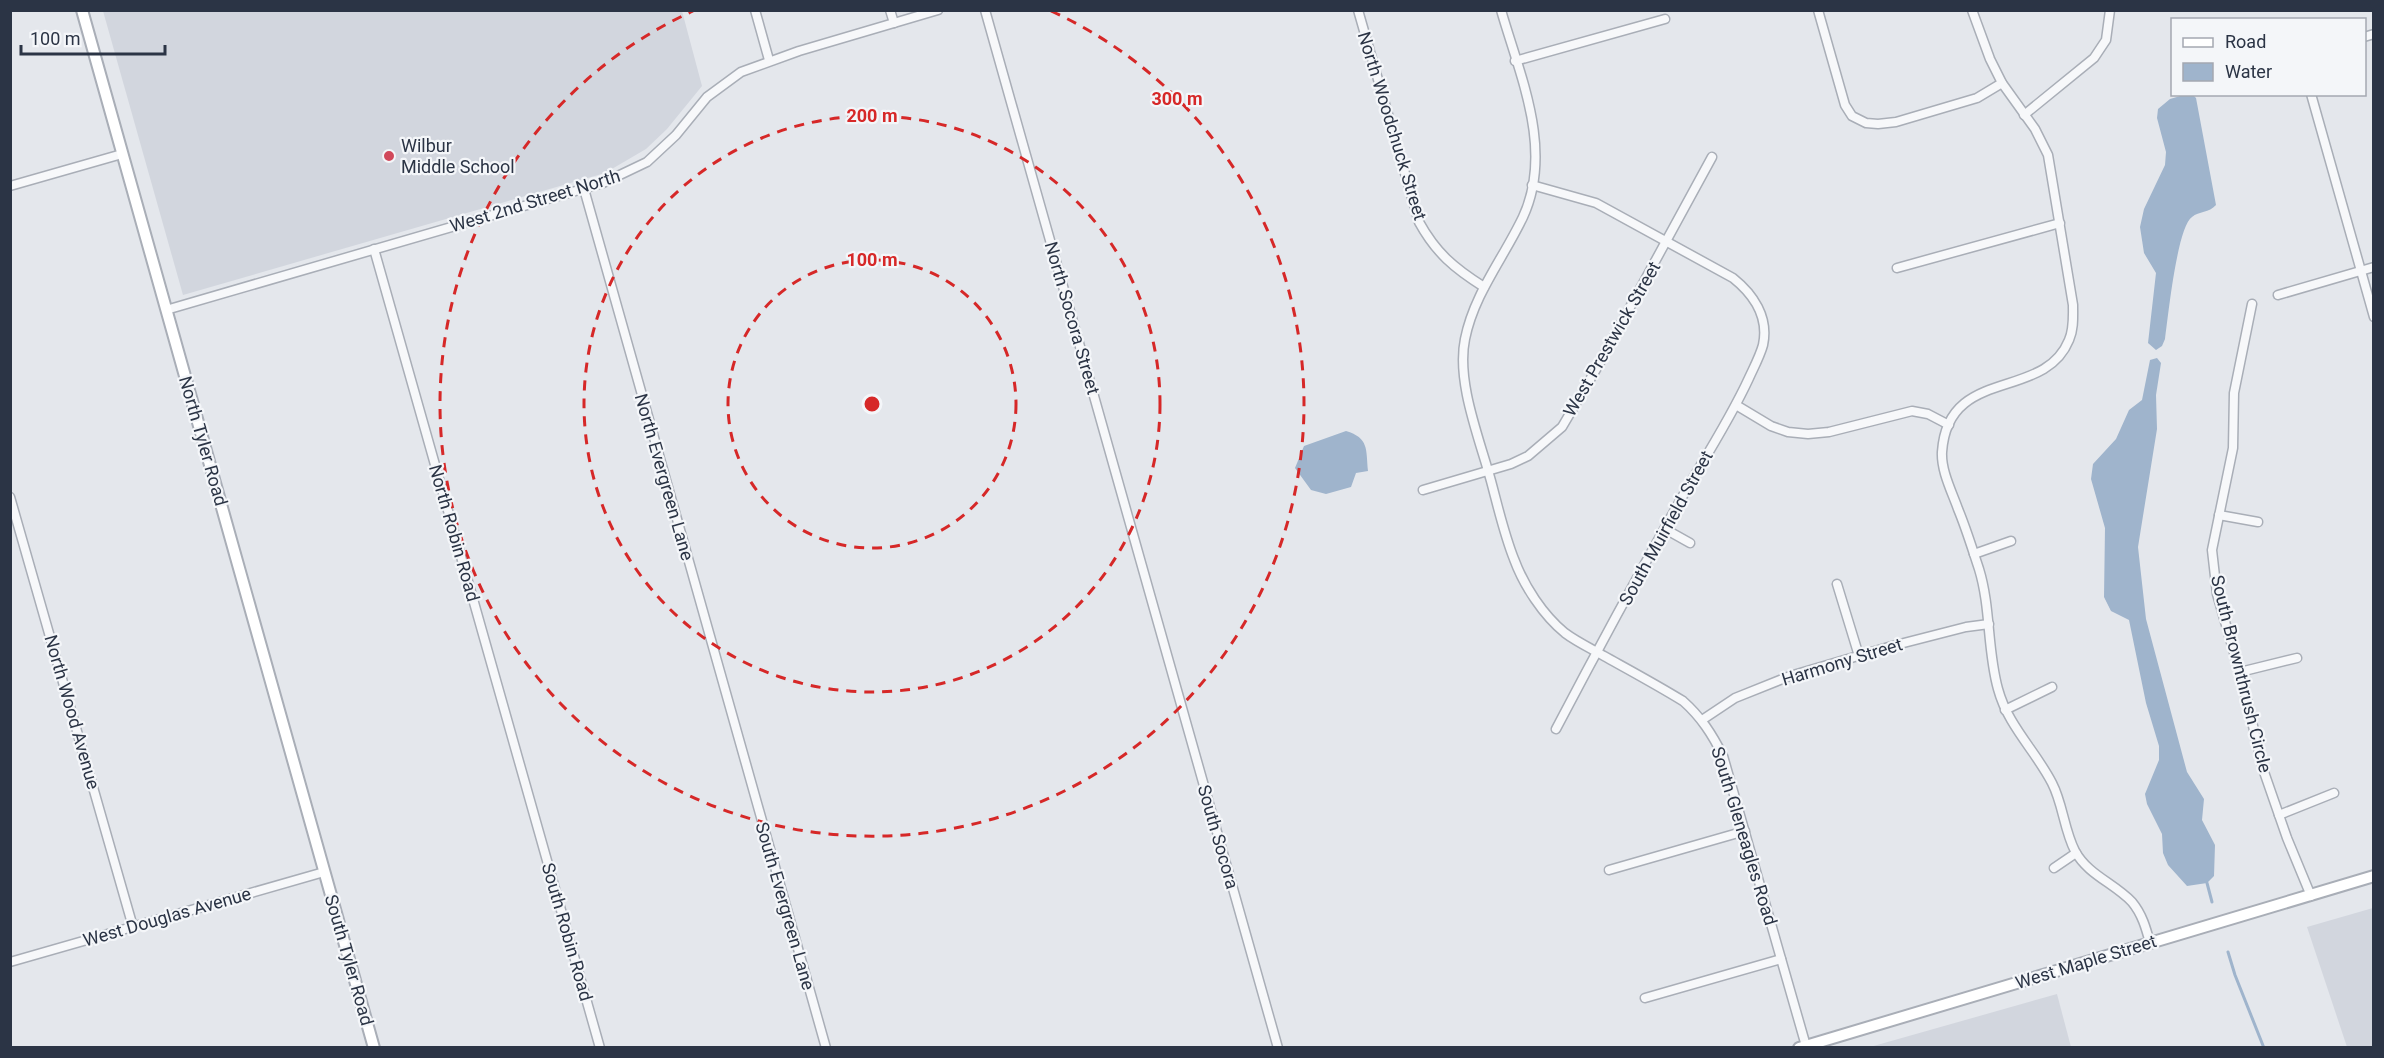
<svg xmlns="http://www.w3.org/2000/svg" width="2384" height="1058" viewBox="0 0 2384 1058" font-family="Roboto,sans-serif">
	<rect width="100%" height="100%" fill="#e4e7ec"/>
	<g fill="#d2d6de">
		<polygon points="103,11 682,11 702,86 667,129 646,149 605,173 183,295"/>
		<polygon points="2373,908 2373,1047 2347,1047 2307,927"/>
		<polygon points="2057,994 2071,1047 1870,1047"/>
	</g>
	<g fill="#9fb4cc">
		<path d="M2187,94L2193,95L2196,98L2216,205C2209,213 2199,211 2192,217C2177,227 2168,318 2165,339L2162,346L2156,350L2148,343L2156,273L2144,253L2140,227L2144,209L2165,165L2166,152L2157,118L2158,109L2170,99Z"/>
		<polygon points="2157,358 2161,363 2156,395 2157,429 2138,547 2146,619 2187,772 2204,799 2202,820 2215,845 2214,876 2207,883 2187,886 2168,865 2163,853 2162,834 2147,804 2145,794 2159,760 2159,746 2146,703 2129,620 2111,611 2104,597 2105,528 2091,479 2093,464 2116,439 2129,410 2142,400 2150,360"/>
		<path d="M1346,431C1369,438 1366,449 1368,471L1356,473L1351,487L1326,494L1311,490L1295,468L1304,446Z"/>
	</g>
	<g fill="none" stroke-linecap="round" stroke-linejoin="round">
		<g stroke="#9fb4cc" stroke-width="3">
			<polyline points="2207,883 2212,902"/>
			<polyline points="2228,952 2235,975 2264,1048"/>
		</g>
		<g stroke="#a9aeb7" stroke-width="11">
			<g id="minor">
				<polyline points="755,10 769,60"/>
				<polyline points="890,10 894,23"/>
				<polyline points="985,10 1278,1048"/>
				<path d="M1358,10L1419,222C1436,253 1454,268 1484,287"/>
				<path d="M1501,10C1520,76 1554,150 1523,217C1503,259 1474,294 1465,339C1456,382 1480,440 1491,481C1498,507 1504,534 1514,559C1524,586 1543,615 1565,633C1577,642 1592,649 1604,656C1631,671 1657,685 1683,701C1701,717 1712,734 1723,756L1806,1046"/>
				<polyline points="1818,10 1845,105 1852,116 1866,123 1878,124 1896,122 1977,98 2002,83"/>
				<path d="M1972,10L1990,59L2002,83L2035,129L2048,155L2073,305C2073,316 2074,329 2069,340C2044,402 1948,365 1942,452C1941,471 1952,492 1958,509C1966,528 1972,548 1979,569C1991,608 1987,650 1998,689C2008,726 2035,750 2052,783C2063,804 2064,830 2075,851C2088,875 2114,883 2132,902C2142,914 2146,928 2150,943"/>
				<polyline points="2364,37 2374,34"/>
				<polyline points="1515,61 1665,19"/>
				<polyline points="2311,94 2374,317"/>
				<polyline points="2024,115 2094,58 2106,40 2110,10"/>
				<path d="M1532,185L1596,203L1733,278C1753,294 1769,317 1763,345C1760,356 1754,367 1749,378C1732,415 1710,450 1689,485C1643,566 1599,647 1556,729"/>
				<polyline points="10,186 122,154"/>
				<polyline points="584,189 826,1048"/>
				<polyline points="374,249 600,1048"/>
				<polyline points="1897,268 2060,223"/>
				<polyline points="2278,295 2374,267"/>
				<polyline points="2252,304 2234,393 2233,448 2212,550 2217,594 2244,687 2263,769 2287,838 2311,896"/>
				<polyline points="166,310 603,183 647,162 676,135 707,97 741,72 799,51 938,10"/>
				<polyline points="1736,405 1771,426 1788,432 1808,434 1829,432 1912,411 1928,414 1949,425"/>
				<polyline points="1423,490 1511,464 1528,456 1562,427 1598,366 1712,157"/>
				<polyline points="10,497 133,927"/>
				<polyline points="2219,515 2258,522"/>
				<polyline points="1665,529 1690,543"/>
				<polyline points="1974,554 2011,541"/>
				<polyline points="1837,584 1859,656"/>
				<polyline points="2240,672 2297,658"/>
				<polyline points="2005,710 2052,687"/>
				<polyline points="1702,720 1735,698 1790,676 1892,646 1966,627 1989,624"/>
				<polyline points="2279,815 2334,793"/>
				<polyline points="2054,868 2076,853"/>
				<polyline points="1609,870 1745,831"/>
				<polyline points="10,962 324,872"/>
				<polyline points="1645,998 1781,959"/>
			</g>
		</g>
		<g stroke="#a9aeb7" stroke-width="14">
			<g id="secondary">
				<polyline points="82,10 374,1048"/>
				<polyline points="1799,1048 2374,876"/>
			</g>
		</g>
		<use href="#minor" stroke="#f7f8fa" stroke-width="8"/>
		<use href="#secondary" stroke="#fff" stroke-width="10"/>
	</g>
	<g fill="none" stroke="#d62828" stroke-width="3" stroke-dasharray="10 8">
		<circle cx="872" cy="404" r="144"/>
		<circle cx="872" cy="404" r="288"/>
		<path d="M1051 11A432 432 0 1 1 693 11"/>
	</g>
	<circle fill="#d1495b" stroke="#f4f6f9" stroke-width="2" cx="389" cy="156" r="6"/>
	<g text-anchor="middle" stroke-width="4.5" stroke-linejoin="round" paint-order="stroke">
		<g font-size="18" fill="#2b3445" stroke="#f4f6f9">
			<text transform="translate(1392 126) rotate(73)" y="6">North Woodchuck Street</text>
			<text transform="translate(535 201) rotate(-17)" y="6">West 2nd Street North</text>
			<text transform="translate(1072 318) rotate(74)" y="6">North Socora Street</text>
			<text transform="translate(1612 339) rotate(-60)" y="6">West Prestwick Street</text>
			<text transform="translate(203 441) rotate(74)" y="6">North Tyler Road</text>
			<text transform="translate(664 477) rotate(74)" y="6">North Evergreen Lane</text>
			<text transform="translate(1666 528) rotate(-61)" y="6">South Muirfield Street</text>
			<text transform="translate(454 533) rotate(74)" y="6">North Robin Road</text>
			<text transform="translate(1842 662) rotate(-17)" y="6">Harmony Street</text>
			<text transform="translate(2241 674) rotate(76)" y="6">South Brownthrush Circle</text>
			<text transform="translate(72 712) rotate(74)" y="6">North Wood Avenue</text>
			<text transform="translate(1744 836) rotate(73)" y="6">South Gleneagles Road</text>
			<text transform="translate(1218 837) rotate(74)" y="6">South Socora</text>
			<text transform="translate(785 906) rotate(74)" y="6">South Evergreen Lane</text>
			<text transform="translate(167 917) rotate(-16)" y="6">West Douglas Avenue</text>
			<text transform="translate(567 932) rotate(74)" y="6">South Robin Road</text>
			<text transform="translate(349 960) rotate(74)" y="6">South Tyler Road</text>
			<text transform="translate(2086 962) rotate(-17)" y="6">West Maple Street</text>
		</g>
		<g font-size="18" fill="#2b3445" stroke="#f4f6f9" text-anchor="start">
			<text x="401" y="152">Wilbur<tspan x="401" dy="21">Middle School</tspan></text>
		</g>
	</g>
	<circle cx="872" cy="404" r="9" fill="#d62828" stroke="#f4f6f9" stroke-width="3"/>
	<g font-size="18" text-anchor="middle" font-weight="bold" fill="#d62828" stroke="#f4f6f9" stroke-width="4.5" stroke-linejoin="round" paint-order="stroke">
		<text x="1177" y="105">300 m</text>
		<text x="872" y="122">200 m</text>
		<text x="872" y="266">100 m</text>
	</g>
	<rect width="2384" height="1058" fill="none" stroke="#2b3445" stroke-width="24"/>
	<rect x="2171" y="18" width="195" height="78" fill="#f4f6f9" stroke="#a4a8b1" stroke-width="1.5"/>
	<rect x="2183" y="38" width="30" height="9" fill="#ffffff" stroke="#a4a8b1" stroke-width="1.5"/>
	<text x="2225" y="48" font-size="18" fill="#2b3445">Road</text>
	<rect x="2183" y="63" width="30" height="18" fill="#9fb4cc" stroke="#a4a8b1" stroke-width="1.5"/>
	<text x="2225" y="78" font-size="18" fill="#2b3445">Water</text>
	<path d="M21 45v9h144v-9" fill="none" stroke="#2b3445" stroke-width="3"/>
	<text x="30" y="45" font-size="18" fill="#2b3445" stroke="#f4f6f9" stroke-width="4.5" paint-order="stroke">100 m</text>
</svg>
